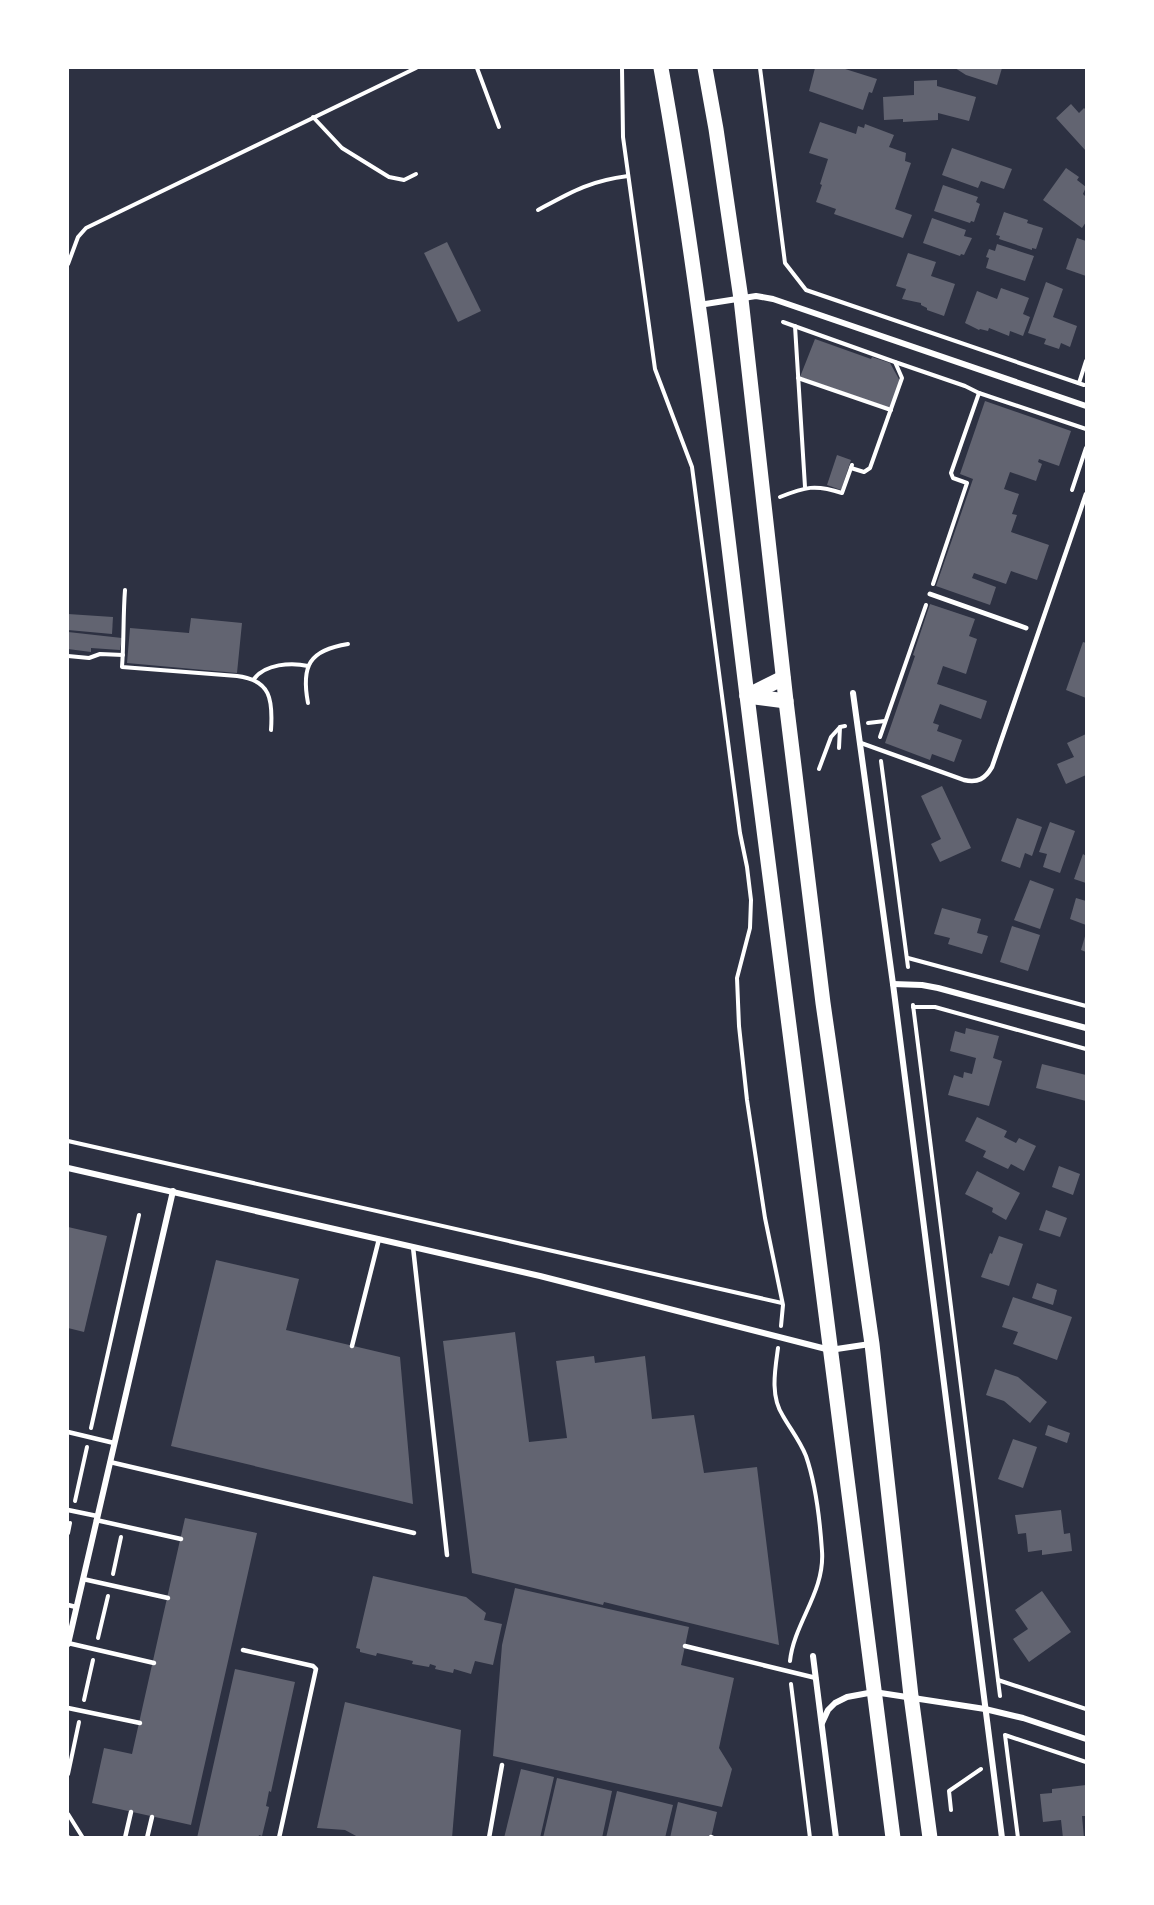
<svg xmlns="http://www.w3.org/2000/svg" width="1154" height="1905" viewBox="0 0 1154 1905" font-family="'Nunito Sans',sans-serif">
	<rect width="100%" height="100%" fill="#2d3142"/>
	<g fill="#626471">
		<polygon points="815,68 842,68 877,79 872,93 869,92 863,110 809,91"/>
		<polygon points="955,68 1002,68 997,85 966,75"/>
		<polygon points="937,80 937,86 976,97 969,121 938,113 938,120 903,122 903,119 884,120 883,97 914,95 914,81"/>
		<polygon points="1071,104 1079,113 1084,108 1086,110 1086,151 1056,118"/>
		<polygon points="820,122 856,134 858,126 864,128 865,124 894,135 889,147 906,153 905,161 911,163 895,209 912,215 903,238 834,214 836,209 816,202 822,185 820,184 828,159 809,153"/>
		<polygon points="952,148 1012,169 1004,189 981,181 978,188 942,175"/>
		<polygon points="1066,168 1079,177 1077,180 1086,187 1083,194 1086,197 1086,222 1082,228 1043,200"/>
		<polygon points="943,185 978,197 976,202 980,204 974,222 971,221 970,223 934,211"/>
		<polygon points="1004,212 1028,220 1027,223 1043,228 1036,249 1032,248 1032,250 999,239 1000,236 996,235"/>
		<polygon points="932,218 966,230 964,236 972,238 964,255 961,254 960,256 923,243"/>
		<polygon points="1077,238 1086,241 1086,276 1066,269"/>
		<polygon points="447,242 481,311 458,322 424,253"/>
		<polygon points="997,244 1034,256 1025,281 986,268 989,258 986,257 989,249 995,251"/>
		<polygon points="908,253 936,262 931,276 955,284 944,316 927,310 927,308 921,305 921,303 902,299 906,289 896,286"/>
		<polygon points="1046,282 1063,289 1053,317 1077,326 1070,347 1061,343 1059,349 1044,344 1046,339 1028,333"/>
		<polygon points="1001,288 1029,298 1023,314 1030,317 1023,336 1010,331 1009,336 989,328 988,331 980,329 979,330 965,323 977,291 997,299"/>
		<polygon points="815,339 871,359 872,357 890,363 900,381 890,408 800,377"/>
		<polygon points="985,401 1071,431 1059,466 1039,459 1038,462 1042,464 1036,481 1010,472 1004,489 1019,494 1012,514 1017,515 1011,532 1049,545 1037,580 1011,571 1006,584 974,573 972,578 996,587 990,605 936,586 973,479 960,474"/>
		<polygon points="837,455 851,460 841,490 827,485"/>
		<polygon points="930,604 975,619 969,636 977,639 966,674 943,666 937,684 987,701 981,719 940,704 933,723 939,725 937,731 962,740 954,762 932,754 930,760 885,743 915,656 913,655"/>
		<polygon points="68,614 113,617 112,634 68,630"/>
		<polygon points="191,618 242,623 237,673 127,663 130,628 189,633"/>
		<polygon points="68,632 122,638 120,650 91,648 91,652 68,649"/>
		<polygon points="1083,642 1086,643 1086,698 1066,690"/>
		<polygon points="1086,734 1086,775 1066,784 1057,764 1074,757 1067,743"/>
		<polygon points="942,786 971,848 940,862 931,844 941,839 921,796"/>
		<polygon points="1017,818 1042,827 1032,856 1025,853 1020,868 1001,861"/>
		<polygon points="1050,822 1075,831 1060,873 1043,867 1047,854 1039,852"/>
		<polygon points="1083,854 1086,856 1086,883 1074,879"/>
		<polygon points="1030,880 1054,889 1040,929 1014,920"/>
		<polygon points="1076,898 1086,901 1086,925 1070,919"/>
		<polygon points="942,908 981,919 977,933 988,936 982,954 948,944 950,938 934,934"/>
		<polygon points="1012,926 1040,935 1028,971 1000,962"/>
		<polygon points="1086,933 1086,952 1081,950"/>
		<polygon points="966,1028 999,1036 993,1058 1002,1061 989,1106 948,1095 954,1075 963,1078 964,1072 972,1074 976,1058 950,1051 955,1031 965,1034"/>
		<polygon points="1042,1064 1086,1075 1086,1101 1036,1088"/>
		<polygon points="977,1117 1007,1131 1004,1137 1016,1143 1019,1138 1036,1146 1024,1171 1011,1164 1008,1169 983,1157 986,1151 965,1141"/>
		<polygon points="1059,1166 1080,1174 1073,1195 1052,1187"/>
		<polygon points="977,1171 1020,1193 1006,1220 992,1212 993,1208 965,1194"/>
		<polygon points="1046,1210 1067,1218 1060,1237 1039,1230"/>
		<polygon points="68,1227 107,1236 84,1332 68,1328"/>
		<polygon points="999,1236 1023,1244 1009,1286 981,1277 990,1253 992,1254"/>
		<polygon points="216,1260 299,1279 286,1330 400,1357 413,1504 171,1446"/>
		<polygon points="1037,1283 1057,1290 1053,1305 1032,1298"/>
		<polygon points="1013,1297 1072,1317 1057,1360 1013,1344 1018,1332 1002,1327"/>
		<polygon points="515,1332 529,1442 567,1438 556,1361 594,1356 595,1363 645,1356 652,1419 694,1415 704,1473 757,1467 779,1645 604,1602 603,1605 472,1573 443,1341"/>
		<polygon points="995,1369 1018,1377 1047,1402 1030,1423 1004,1401 986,1395"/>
		<polygon points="1048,1425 1070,1433 1067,1443 1045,1435"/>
		<polygon points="1013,1439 1037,1447 1023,1488 998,1479"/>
		<polygon points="1061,1510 1064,1534 1070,1533 1072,1551 1042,1555 1042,1550 1028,1552 1026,1533 1018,1534 1015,1515"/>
		<polygon points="185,1518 257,1533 191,1825 92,1803 104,1748 132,1754"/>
		<polygon points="373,1576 466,1597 486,1613 484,1620 502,1624 493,1665 475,1661 471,1674 454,1669 453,1673 435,1669 436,1666 430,1664 429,1667 412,1664 413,1661 377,1653 376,1656 360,1652 360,1649 356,1648"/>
		<polygon points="515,1588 689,1627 681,1665 734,1678 719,1748 732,1769 722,1807 493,1756 502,1645"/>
		<polygon points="1042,1591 1071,1632 1029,1662 1013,1639 1028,1629 1015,1610"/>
		<polygon points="235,1669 295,1682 271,1792 269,1791 266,1806 269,1807 262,1836 259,1835 258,1838 197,1838"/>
		<polygon points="345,1702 461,1730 452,1838 358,1837 345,1830 317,1828"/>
		<polygon points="521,1769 554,1777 540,1838 504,1838"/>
		<polygon points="557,1778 612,1791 602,1838 543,1838"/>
		<polygon points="1086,1785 1086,1816 1082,1816 1084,1838 1063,1838 1061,1820 1043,1822 1040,1794 1052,1793 1052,1789"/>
		<polygon points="617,1791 673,1805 665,1838 606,1838"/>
		<polygon points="678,1802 717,1812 711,1838 670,1838"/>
	</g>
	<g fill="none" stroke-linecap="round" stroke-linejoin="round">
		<g stroke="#fff" stroke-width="4">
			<polyline points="477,68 499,127"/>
			<polyline points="622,68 623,137 655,369 692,467 740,833 747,867 751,900 750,928 737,978 739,1026 747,1100 765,1218 783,1305 781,1326"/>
			<polyline points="760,68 785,263 806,290 1084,385"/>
			<polyline points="313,117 342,148 389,177 404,180 416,174"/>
			<path d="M538,210C571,192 589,181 628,176"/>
			<polyline points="68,264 78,237 86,228 416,68"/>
			<polyline points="783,322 895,362 902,378 870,468 864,472 851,468"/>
			<polyline points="795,326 805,487"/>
			<polyline points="895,362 965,386 979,393 1086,429"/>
			<polyline points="798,378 891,410"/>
			<polyline points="1079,383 1086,361"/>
			<polyline points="1072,490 1086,448"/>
			<path d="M780,497C805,487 815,484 842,493L852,465"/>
			<polyline points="933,584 967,483 953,478 951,473 979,393"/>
			<path d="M125,590C123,616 124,641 122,667L237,676C271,680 273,700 271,730"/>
			<polyline points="68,656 89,658 100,654 123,655"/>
			<path d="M254,679C265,664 291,662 308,666"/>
			<path d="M308,703C301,666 309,650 348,644"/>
			<polyline points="868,723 885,721"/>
			<polyline points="880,737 926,605"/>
			<polyline points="839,748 840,727"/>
			<polyline points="881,761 908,967"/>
			<polyline points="819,769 831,737 840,727 845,726"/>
			<polyline points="908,958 1086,1006"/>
			<polyline points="913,1005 1000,1696"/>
			<polyline points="913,1007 935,1007 1086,1049"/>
			<polyline points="68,1141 782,1303"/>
			<path d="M778,1348C775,1370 770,1396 783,1416C791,1430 800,1441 806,1456C816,1485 820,1521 822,1551C825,1592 794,1623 790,1661"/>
			<polyline points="91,1428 139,1215"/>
			<polyline points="75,1501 87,1447"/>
			<polyline points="68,1533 70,1523"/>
			<polyline points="113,1574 121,1537"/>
			<polyline points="98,1638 108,1596"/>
			<polyline points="998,1680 1086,1709"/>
			<polyline points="791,1684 810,1838"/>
			<polyline points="84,1700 93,1660"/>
			<polyline points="68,1774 79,1722"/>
			<polyline points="951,1810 949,1791 981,1769"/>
			<polyline points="68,1814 83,1838"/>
			<polyline points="68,1837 70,1838"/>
			<polyline points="1018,1838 1005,1735 1086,1762"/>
		</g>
		<g stroke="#fff" stroke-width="4.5">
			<path d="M861,743L964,780C978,783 985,779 992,767L1086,494"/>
			<polyline points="413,1247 447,1555"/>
			<polyline points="352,1346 379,1239"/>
			<polyline points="68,1432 114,1443"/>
			<polyline points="110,1462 414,1533"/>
			<polyline points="68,1510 97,1516"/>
			<polyline points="96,1520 181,1539"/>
			<polyline points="83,1579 168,1598"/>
			<polyline points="68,1605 76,1607"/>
			<polyline points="68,1643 154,1663"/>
			<polyline points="685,1646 816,1678"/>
			<polyline points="243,1650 313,1666 316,1669 279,1838"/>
			<polyline points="68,1708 140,1723"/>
			<polyline points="711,1837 713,1838"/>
			<polyline points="125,1838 131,1812"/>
			<polyline points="147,1838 152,1817"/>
			<polyline points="489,1838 502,1765"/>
		</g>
		<polyline stroke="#fff" stroke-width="5" points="930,594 1026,628"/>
		<g stroke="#fff" stroke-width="6">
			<polyline points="699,305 756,296 773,299 1086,406"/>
			<polyline points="853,693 893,984 1002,1838"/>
			<polyline points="893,984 922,985 938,988 1086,1028"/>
			<polyline points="68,1168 540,1276 830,1350 870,1344"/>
			<polyline points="68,1644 173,1191"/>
			<polyline points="813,1656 836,1838"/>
			<polyline points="822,1723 828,1710 835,1703 847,1697 874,1692 985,1709 1023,1718 1086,1739"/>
		</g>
		<g stroke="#fff" stroke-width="15">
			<path d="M661,68C702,294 725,523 754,752C800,1114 846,1476 893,1838"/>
			<polyline points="705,68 716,129 741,299 786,701 823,1003 872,1344 911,1696 930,1838"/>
			<polyline points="747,696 783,678"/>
			<polyline points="747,696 786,701"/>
		</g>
	</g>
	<rect width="1154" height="1905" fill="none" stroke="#ffffff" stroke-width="138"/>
</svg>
